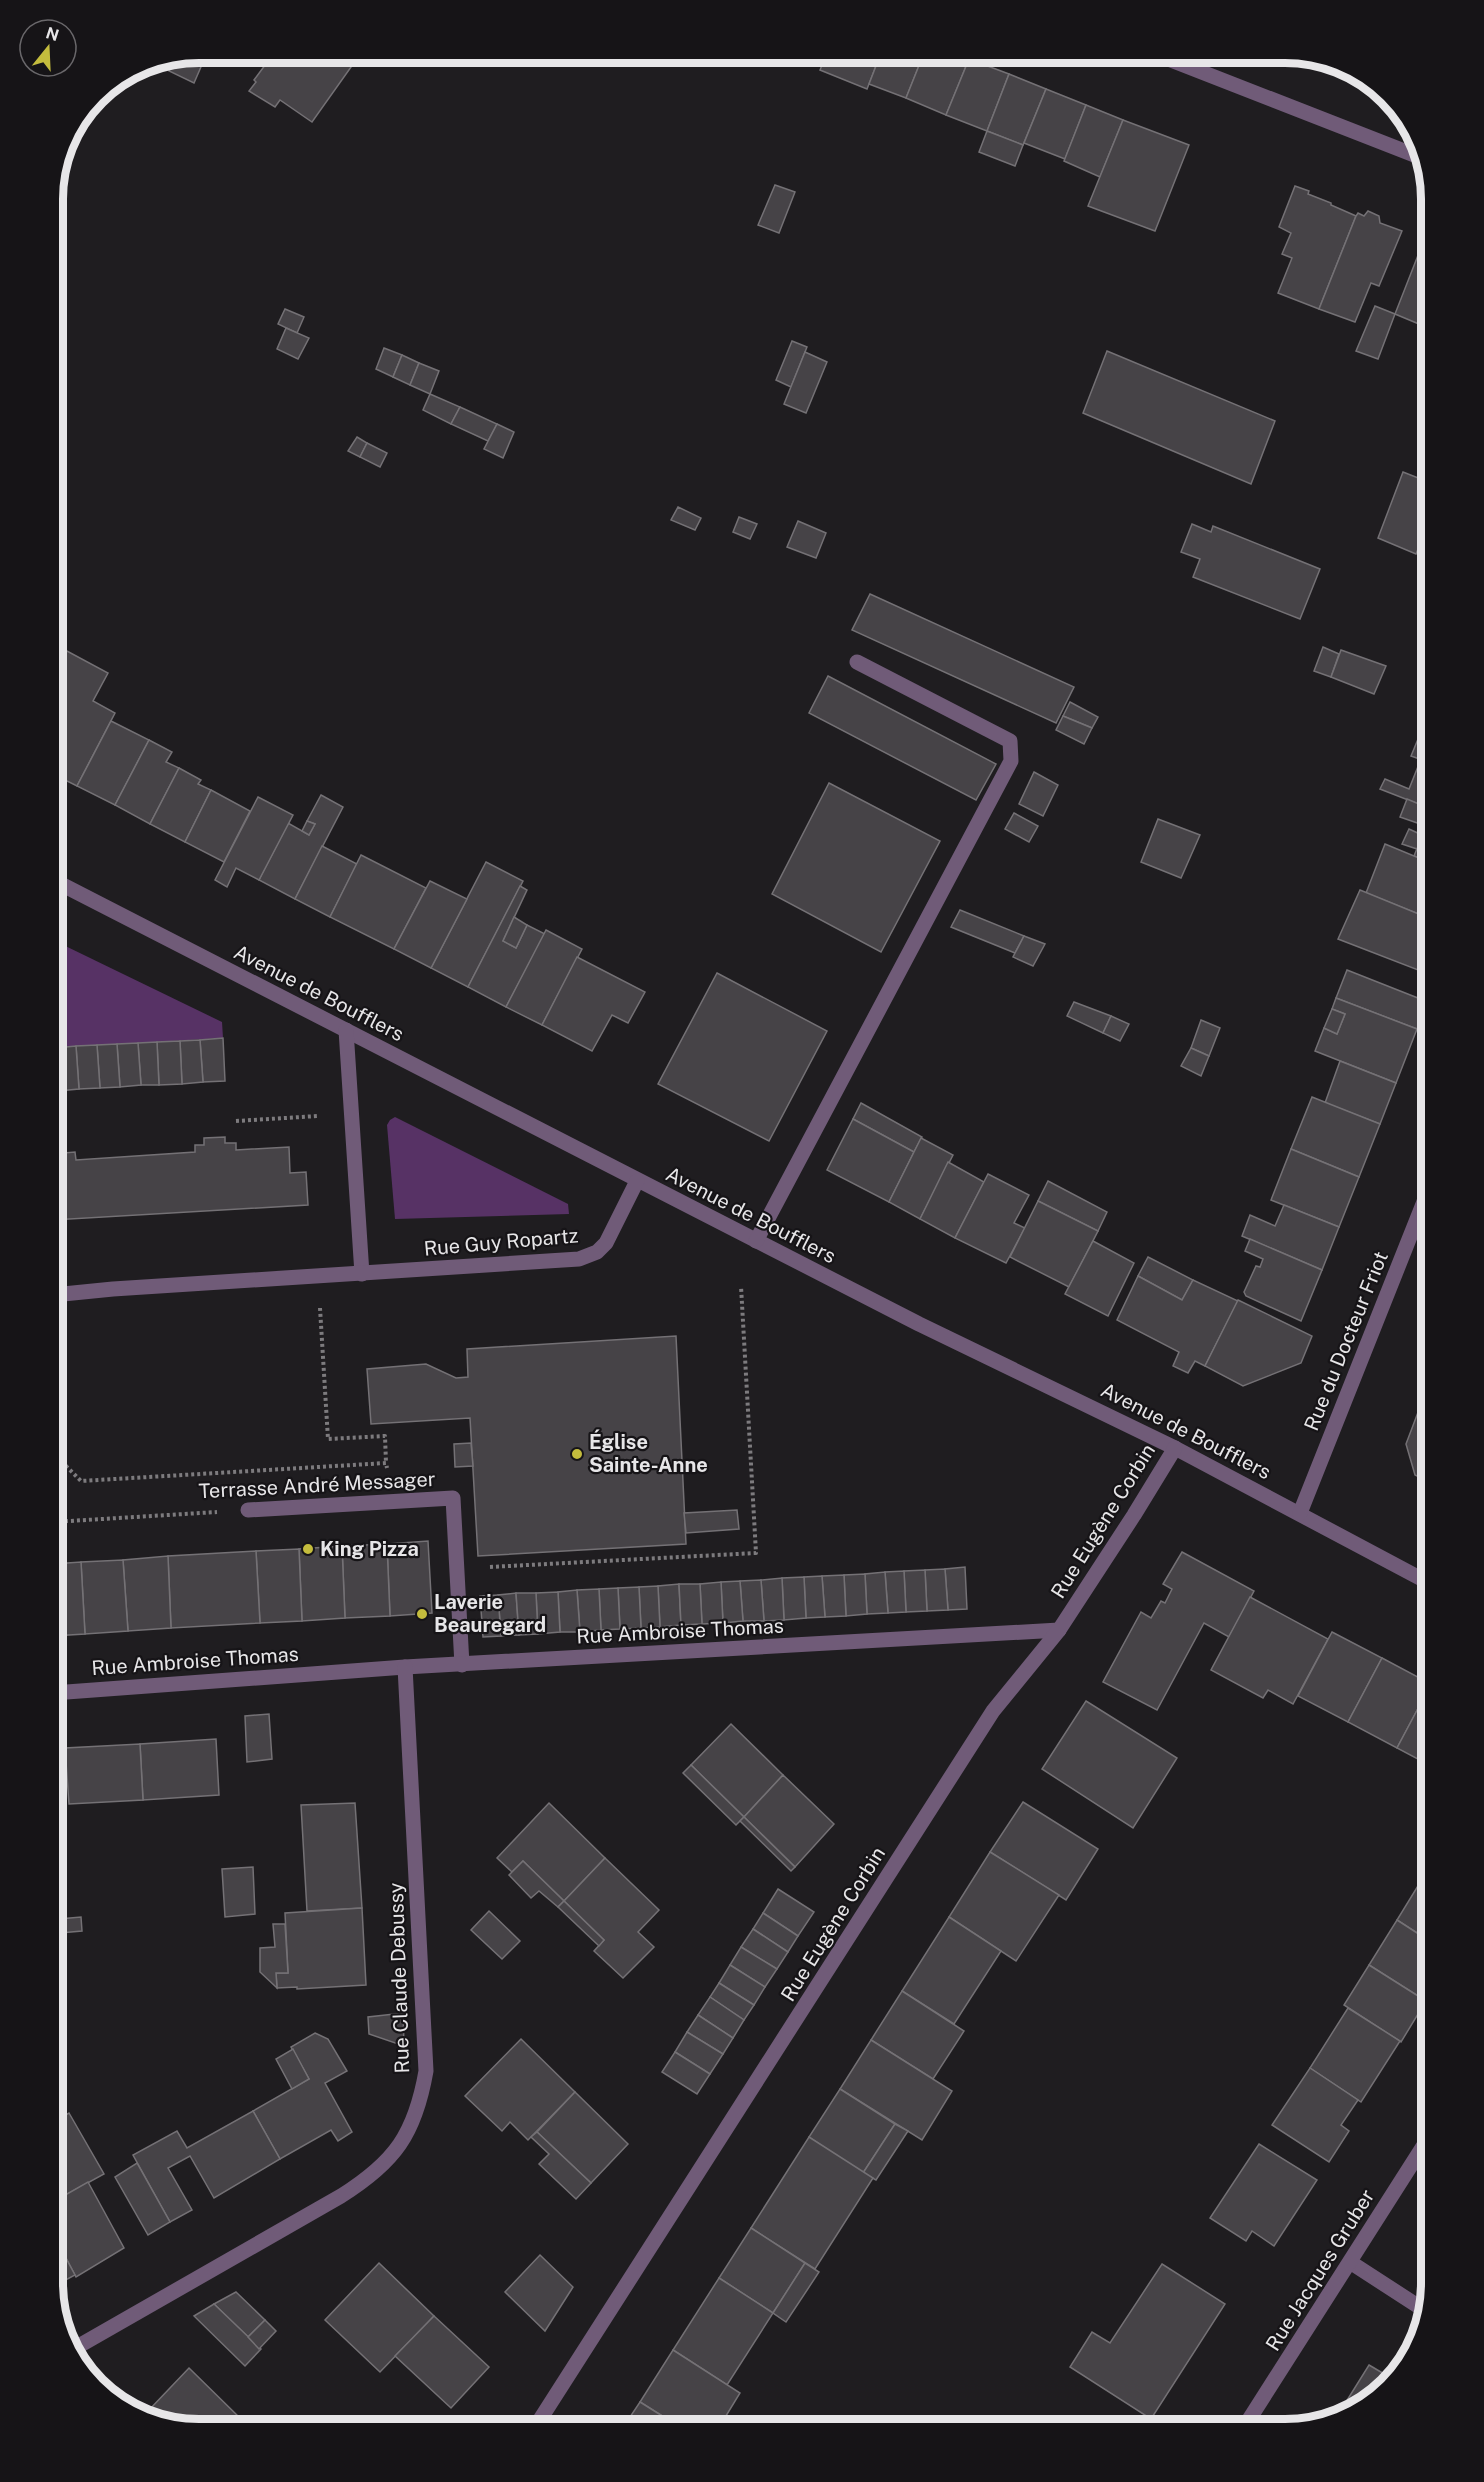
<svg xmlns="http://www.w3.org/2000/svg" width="1484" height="2482" viewBox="0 0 1484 2482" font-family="'Public Sans',sans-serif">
	<rect width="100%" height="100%" fill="#1f1d20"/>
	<g fill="#573265">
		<polygon points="53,940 222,1022 223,1038 53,1048"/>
		<polygon points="395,1117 568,1204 569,1214 395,1219 387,1125 390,1120"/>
	</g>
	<g fill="#464347" stroke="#747175" stroke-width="1.5">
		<polygon points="199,53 207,53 194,83 169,71 175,57"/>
		<polygon points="274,53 361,53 312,122 280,100 275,107 249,91 256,82 254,80"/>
		<polygon points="710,53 733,53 730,60"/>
		<polygon points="827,53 881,53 867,89 820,70"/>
		<polygon points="881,53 924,53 906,98 869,84"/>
		<polygon points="924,53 954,53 969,59 946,115 906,98"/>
		<polygon points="971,53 990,53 985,65 969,59"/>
		<polygon points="969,59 1009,74 987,131 946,115"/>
		<polygon points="1009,74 1046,89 1023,145 987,131"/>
		<polygon points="1046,89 1086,105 1065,159 1024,143"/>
		<polygon points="1086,105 1123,120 1100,177 1064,161"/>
		<polygon points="1123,120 1189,145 1155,231 1088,206"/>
		<polygon points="987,131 1023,145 1015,166 979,152"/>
		<polygon points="775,185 795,192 779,233 758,225"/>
		<polygon points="1295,186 1309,191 1308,194 1331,203 1331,205 1356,216 1319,309 1278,293 1292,258 1282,254 1291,233 1279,227"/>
		<polygon points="1368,211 1379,216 1380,223 1402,231 1379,286 1371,283 1355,322 1319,309 1356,216 1358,213 1364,216"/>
		<polygon points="1424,240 1431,243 1431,329 1395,314"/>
		<polygon points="1375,306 1395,314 1378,359 1356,351"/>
		<polygon points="285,309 304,317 297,333 278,324"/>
		<polygon points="286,328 309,338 298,359 277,349"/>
		<polygon points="792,341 807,347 791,387 776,380"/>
		<polygon points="384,348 402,355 393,377 376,369"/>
		<polygon points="1107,351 1275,421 1251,484 1083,413"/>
		<polygon points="805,352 827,362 806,413 784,404"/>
		<polygon points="402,355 419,363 410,385 393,377"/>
		<polygon points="419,363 439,371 430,394 410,385"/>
		<polygon points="430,394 460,407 451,424 423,410"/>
		<polygon points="460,407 497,424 488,441 451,424"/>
		<polygon points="497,424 514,432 503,458 484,449"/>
		<polygon points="357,437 367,443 360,457 348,451"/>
		<polygon points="367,443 387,453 380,467 360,457"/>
		<polygon points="1426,459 1431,462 1431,483 1419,478"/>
		<polygon points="1403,472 1431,483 1431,517 1416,554 1378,538"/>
		<polygon points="678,507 701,518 695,530 671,520"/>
		<polygon points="739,517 757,524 750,539 733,532"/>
		<polygon points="798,521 826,533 816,558 787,547"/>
		<polygon points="1192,524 1211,532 1213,526 1320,569 1300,619 1193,577 1200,559 1181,552"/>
		<polygon points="870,594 1074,687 1056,723 852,630"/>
		<polygon points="1323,647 1339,654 1331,677 1314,671"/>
		<polygon points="65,650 108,673 93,701 115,713 77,786 53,774 53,674"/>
		<polygon points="1341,650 1386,666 1374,694 1331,677"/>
		<polygon points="828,676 996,764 976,800 809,713"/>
		<polygon points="1070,702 1098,717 1092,728 1063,716"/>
		<polygon points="1428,715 1431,716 1431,763 1411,756"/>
		<polygon points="1063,716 1092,728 1084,744 1056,730"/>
		<polygon points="111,721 149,740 115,805 77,786"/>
		<polygon points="149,740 172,752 166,762 179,768 150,824 115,805"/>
		<polygon points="1421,759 1431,763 1431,809 1380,789 1385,779 1409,789"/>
		<polygon points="179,768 201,780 198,784 211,790 185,842 150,824"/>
		<polygon points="1034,772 1058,785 1043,816 1019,804"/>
		<polygon points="829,783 940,841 881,952 772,894"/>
		<polygon points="211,790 250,811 224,862 185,842"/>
		<polygon points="321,795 343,807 295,899 259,880 288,823 309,835 315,824 307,821"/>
		<polygon points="258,797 293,815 259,880 236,868 227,887 215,880"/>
		<polygon points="1407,799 1431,809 1431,863 1414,856 1426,826 1400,817"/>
		<polygon points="1014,813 1038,826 1029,842 1005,829"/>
		<polygon points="1158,819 1200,835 1181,878 1141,862"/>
		<polygon points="307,821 315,824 309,835 302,831"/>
		<polygon points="1409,829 1422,835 1417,849 1402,844"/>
		<polygon points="1385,844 1431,863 1431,919 1366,893"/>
		<polygon points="322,846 357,864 330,917 295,899"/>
		<polygon points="361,855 426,888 394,949 330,917"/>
		<polygon points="486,862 523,881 468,987 431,968"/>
		<polygon points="430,881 467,899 431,968 394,949"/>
		<polygon points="520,886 527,890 503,941 516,948 527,925 545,934 506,1007 468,987"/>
		<polygon points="1360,890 1431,919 1431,975 1338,939"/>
		<polygon points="960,910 1024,936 1015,953 951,927"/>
		<polygon points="514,917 527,925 516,948 503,941"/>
		<polygon points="546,930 582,949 542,1025 506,1007"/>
		<polygon points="1024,936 1045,944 1033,966 1013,957"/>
		<polygon points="577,957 645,992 628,1023 612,1015 592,1051 542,1025"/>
		<polygon points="1347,970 1428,1002 1417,1029 1336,998"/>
		<polygon points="717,973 827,1031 769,1141 658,1084"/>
		<polygon points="1336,998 1417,1029 1396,1083 1315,1051 1324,1028 1337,1034 1345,1014 1332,1009"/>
		<polygon points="1074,1002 1111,1016 1103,1033 1067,1016"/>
		<polygon points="1332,1009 1345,1014 1337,1034 1324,1028"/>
		<polygon points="1111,1016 1129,1024 1120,1041 1103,1033"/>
		<polygon points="1201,1020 1220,1028 1209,1056 1191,1048"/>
		<polygon points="223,1038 225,1081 203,1082 200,1040"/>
		<polygon points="200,1040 203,1082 182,1084 180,1041"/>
		<polygon points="180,1041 182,1084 159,1085 157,1042"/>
		<polygon points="157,1042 159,1085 141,1085 138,1043"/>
		<polygon points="138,1043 141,1085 120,1087 117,1044"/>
		<polygon points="117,1044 120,1087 100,1088 97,1045"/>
		<polygon points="97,1045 100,1088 79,1089 76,1046"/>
		<polygon points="76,1046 79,1089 58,1091 55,1048"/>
		<polygon points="53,1048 55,1048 58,1091 53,1091"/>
		<polygon points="1191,1048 1209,1056 1201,1076 1181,1066"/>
		<polygon points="1340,1061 1396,1083 1380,1124 1325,1103"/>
		<polygon points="1312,1097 1380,1124 1359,1177 1291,1149"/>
		<polygon points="861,1103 922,1137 914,1152 853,1119"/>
		<polygon points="853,1119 914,1152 889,1202 827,1170"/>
		<polygon points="225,1137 225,1143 236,1143 236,1150 289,1147 290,1173 306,1172 308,1205 53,1220 53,1146 64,1145 64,1153 75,1152 76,1160 195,1152 195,1145 204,1145 204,1138"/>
		<polygon points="921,1138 953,1155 920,1219 889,1202"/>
		<polygon points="1291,1149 1359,1177 1339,1227 1271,1200"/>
		<polygon points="948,1162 984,1182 955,1238 920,1219"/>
		<polygon points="988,1174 1029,1195 1014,1223 1025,1228 1006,1263 955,1238"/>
		<polygon points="1048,1181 1107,1212 1098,1231 1038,1201"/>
		<polygon points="1038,1201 1098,1231 1069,1287 1010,1257"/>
		<polygon points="1284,1205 1339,1227 1322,1270 1242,1236 1250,1215 1275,1226"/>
		<polygon points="1250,1239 1322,1270 1301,1321 1246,1296 1244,1292 1256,1266 1260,1267 1263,1259 1245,1251"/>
		<polygon points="1093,1241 1134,1263 1108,1316 1065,1294"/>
		<polygon points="1148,1257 1193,1280 1182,1300 1138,1276"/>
		<polygon points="1138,1276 1182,1300 1193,1280 1238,1301 1205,1366 1195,1361 1188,1373 1173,1366 1179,1352 1117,1320"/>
		<polygon points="1238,1300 1312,1336 1301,1363 1243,1386 1205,1366"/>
		<polygon points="676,1336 686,1544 478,1556 470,1418 371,1424 367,1369 426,1364 456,1378 468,1377 467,1349"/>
		<polygon points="1431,1378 1431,1483 1415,1475 1406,1444"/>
		<polygon points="471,1443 473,1466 455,1467 454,1444"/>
		<polygon points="737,1510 739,1529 686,1533 684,1513"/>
		<polygon points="428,1541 432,1613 390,1616 387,1544"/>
		<polygon points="387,1544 390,1616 345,1618 342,1546"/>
		<polygon points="342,1546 345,1618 302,1621 299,1549"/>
		<polygon points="299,1549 302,1621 260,1623 256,1551"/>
		<polygon points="256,1551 260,1623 171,1628 168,1556"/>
		<polygon points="1182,1552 1254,1591 1229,1637 1204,1623 1157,1710 1103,1682 1141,1612 1151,1618 1161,1601 1165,1603 1172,1589 1163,1584"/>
		<polygon points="168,1556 171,1628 128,1631 123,1560"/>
		<polygon points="123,1560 128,1631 85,1634 81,1562"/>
		<polygon points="81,1562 85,1634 53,1636 53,1564"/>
		<polygon points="965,1567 967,1609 948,1610 945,1569"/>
		<polygon points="945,1569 948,1610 927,1611 925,1570"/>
		<polygon points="925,1570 927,1611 906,1612 904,1571"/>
		<polygon points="904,1571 906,1612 888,1613 885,1572"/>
		<polygon points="885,1572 888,1613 867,1614 865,1574"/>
		<polygon points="865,1574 867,1614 846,1616 844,1575"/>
		<polygon points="844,1575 846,1616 825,1617 822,1576"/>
		<polygon points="822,1576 825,1617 806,1618 804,1577"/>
		<polygon points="804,1577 806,1618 784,1620 782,1578"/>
		<polygon points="782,1578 784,1620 764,1621 761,1580"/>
		<polygon points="761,1580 764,1621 743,1621 740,1581"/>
		<polygon points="740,1581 743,1621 723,1623 721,1582"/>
		<polygon points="721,1582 723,1623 702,1624 700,1584"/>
		<polygon points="679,1584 681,1625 660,1627 658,1586"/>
		<polygon points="679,1584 700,1584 702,1624 681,1625"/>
		<polygon points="658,1586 660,1627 641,1628 639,1587"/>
		<polygon points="639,1587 641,1628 620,1629 618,1588"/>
		<polygon points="618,1588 620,1629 601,1630 599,1589"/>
		<polygon points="599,1589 601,1630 580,1632 577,1590"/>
		<polygon points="577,1590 580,1632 560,1632 558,1592"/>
		<polygon points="558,1592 560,1632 538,1634 536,1593"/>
		<polygon points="516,1593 519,1635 501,1636 498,1595"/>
		<polygon points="516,1593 536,1593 538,1634 519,1635"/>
		<polygon points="498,1595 501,1636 483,1637 480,1596"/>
		<polygon points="1250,1597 1328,1639 1293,1704 1268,1690 1263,1698 1211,1670"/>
		<polygon points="1332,1632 1382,1658 1348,1722 1298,1696"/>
		<polygon points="1382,1658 1431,1684 1397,1748 1348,1722"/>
		<polygon points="1431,1684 1431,1766 1397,1748"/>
		<polygon points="1086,1701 1177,1758 1133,1828 1042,1769"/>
		<polygon points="269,1714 272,1759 247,1762 245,1716"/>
		<polygon points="731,1724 783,1775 744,1817 691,1765"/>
		<polygon points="216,1739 219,1795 143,1800 140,1744"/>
		<polygon points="140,1744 143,1800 69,1804 65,1748"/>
		<polygon points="691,1765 744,1817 736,1825 683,1773"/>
		<polygon points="783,1775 834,1824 795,1867 744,1817"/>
		<polygon points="1023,1802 1098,1849 1066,1900 990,1852"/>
		<polygon points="355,1803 362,1908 307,1911 301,1805"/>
		<polygon points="549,1803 605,1858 564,1901 523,1861 512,1872 497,1858"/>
		<polygon points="744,1817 795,1867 791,1871 740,1821"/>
		<polygon points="990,1852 1059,1895 1016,1961 949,1917"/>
		<polygon points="605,1858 659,1910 638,1932 654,1947 623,1978 594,1951 604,1940 564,1901"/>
		<polygon points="523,1861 564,1901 558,1907 539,1891 531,1898 509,1875"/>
		<polygon points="253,1867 255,1914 225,1917 222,1869"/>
		<polygon points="1424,1876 1431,1880 1431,1942 1397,1920"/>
		<polygon points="778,1889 814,1912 798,1936 763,1913"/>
		<polygon points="564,1901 604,1940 599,1946 558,1907"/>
		<polygon points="362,1908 366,1985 297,1989 297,1987 277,1988 276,1973 288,1973 285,1913"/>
		<polygon points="489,1911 520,1941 502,1959 471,1930"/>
		<polygon points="763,1913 798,1936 788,1952 753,1929"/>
		<polygon points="81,1917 82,1931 60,1933 59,1919"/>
		<polygon points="949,1917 1001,1951 954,2024 902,1991"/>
		<polygon points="1397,1920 1431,1942 1431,1992 1426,2001 1369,1965"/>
		<polygon points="273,1924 285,1924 288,1973 276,1973 277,1988 260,1972 260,1948 275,1947"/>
		<polygon points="753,1929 788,1952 777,1969 741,1947"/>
		<polygon points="741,1947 777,1969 765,1987 730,1965"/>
		<polygon points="730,1965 765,1987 754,2005 719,1983"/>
		<polygon points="1369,1965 1426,2001 1401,2042 1344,2005"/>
		<polygon points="719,1983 754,2005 744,2020 710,1997"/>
		<polygon points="902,1991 964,2031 933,2079 871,2040"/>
		<polygon points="710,1997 744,2020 733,2038 698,2015"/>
		<polygon points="1348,2008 1400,2041 1361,2102 1310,2068"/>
		<polygon points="403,2013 404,2046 369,2034 368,2017"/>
		<polygon points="698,2015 733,2038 723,2054 687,2032"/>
		<polygon points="687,2032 723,2054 710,2074 675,2052"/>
		<polygon points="315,2033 328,2039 347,2071 325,2083 352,2132 338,2141 331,2130 280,2159 253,2111 309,2079 291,2047"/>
		<polygon points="521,2039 575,2092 528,2140 510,2122 502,2131 465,2096"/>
		<polygon points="871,2040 952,2091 922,2140 840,2089"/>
		<polygon points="293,2049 309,2079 292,2089 276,2059"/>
		<polygon points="675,2052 710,2074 697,2094 662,2072"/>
		<polygon points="1310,2068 1358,2100 1341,2125 1349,2131 1329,2162 1272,2125"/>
		<polygon points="840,2089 895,2124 863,2173 809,2137"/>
		<polygon points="575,2092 628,2144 591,2183 537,2132"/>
		<polygon points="253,2111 280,2159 214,2198 190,2156 168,2168 192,2210 170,2222 133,2155 177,2131 187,2148"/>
		<polygon points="69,2113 104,2174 53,2202 53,2119 54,2122"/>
		<polygon points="895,2124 908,2131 876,2180 863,2173"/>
		<polygon points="537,2132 591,2183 576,2199 539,2164 549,2154 531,2137"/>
		<polygon points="809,2137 873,2178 815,2269 751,2228"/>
		<polygon points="1259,2144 1317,2180 1274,2246 1252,2231 1246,2241 1210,2218"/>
		<polygon points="137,2163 170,2222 148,2235 115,2177"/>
		<polygon points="88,2182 124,2248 76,2277 53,2233 53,2202"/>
		<polygon points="751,2228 805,2263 773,2313 719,2278"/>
		<polygon points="55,2238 75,2275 62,2282 53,2265 53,2240"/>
		<polygon points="540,2255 573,2287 545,2331 505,2292"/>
		<polygon points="379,2263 434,2316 380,2372 325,2320"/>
		<polygon points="805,2263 819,2272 786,2322 773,2313"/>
		<polygon points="1162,2264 1225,2304 1151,2419 1070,2367 1092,2332 1110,2343"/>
		<polygon points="719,2278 773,2313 727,2385 673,2350"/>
		<polygon points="236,2292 265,2320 248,2337 214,2304"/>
		<polygon points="214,2304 261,2349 245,2366 194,2316"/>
		<polygon points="434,2316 489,2367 451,2408 395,2356"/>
		<polygon points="265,2320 276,2331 259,2349 248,2337"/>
		<polygon points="673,2350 740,2393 718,2429 683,2429 640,2402"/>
		<polygon points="1369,2365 1391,2378 1350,2415 1336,2418"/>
		<polygon points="189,2368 242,2420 233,2429 190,2429 157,2418 149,2410"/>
		<polygon points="640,2402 683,2429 622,2429"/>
		<polygon points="1054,2416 1075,2429 1045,2429"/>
	</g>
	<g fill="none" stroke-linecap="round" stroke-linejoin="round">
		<g stroke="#7d7b7e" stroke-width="4" stroke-dasharray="3 3" stroke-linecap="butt">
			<polyline points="236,1121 318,1116"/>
			<polyline points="320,1308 328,1439 385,1436 386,1463"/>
			<polyline points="53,1453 81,1481 386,1463 387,1468"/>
			<polyline points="53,1522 217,1512"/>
			<polyline points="490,1567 756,1553 741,1286"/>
		</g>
		<g stroke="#705b78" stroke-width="15">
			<polyline points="1153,53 1422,158"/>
			<polyline points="53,880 919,1324 1175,1448 1431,1584"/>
			<polyline points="346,1030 362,1274"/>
			<polyline points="756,1241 1011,761 1010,741 857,662"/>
			<polyline points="53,1295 113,1289 579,1259 597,1252 606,1243 637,1181"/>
			<polyline points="248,1510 453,1498 462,1665"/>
			<polyline points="1300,1513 1431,1184"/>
			<polyline points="53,1693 405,1667 1059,1630"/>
			<polyline points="1350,2262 1424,2310"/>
			<path d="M70,2351L341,2196C395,2162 415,2134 426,2071L405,1667"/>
			<polyline points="534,2429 993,1711 1059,1630 1134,1515 1175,1448"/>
			<polyline points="1243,2429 1431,2134"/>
		</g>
	</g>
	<g fill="#c4bc3d" stroke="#161417" stroke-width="2">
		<circle cx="577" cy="1454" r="6"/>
		<circle cx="308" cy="1549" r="6"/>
		<circle cx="422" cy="1614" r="6"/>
	</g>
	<g text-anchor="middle" stroke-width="4.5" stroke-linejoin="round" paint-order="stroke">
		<g font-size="20" fill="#e7e6e8" stroke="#161417">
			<text transform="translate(319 993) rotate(27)" y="7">Avenue de Boufflers</text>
			<text transform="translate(751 1215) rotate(27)" y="7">Avenue de Boufflers</text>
			<text transform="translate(501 1242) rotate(-5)" y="7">Rue Guy Ropartz</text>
			<text transform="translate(1346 1341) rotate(-68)" y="7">Rue du Docteur Friot</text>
			<text transform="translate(1186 1431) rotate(27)" y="7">Avenue de Boufflers</text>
			<text transform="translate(317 1485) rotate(-3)" y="7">Terrasse André Messager</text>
			<text transform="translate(1103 1521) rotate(-58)" y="7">Rue Eugène Corbin</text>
			<text transform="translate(680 1631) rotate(-3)" y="7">Rue Ambroise Thomas</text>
			<text transform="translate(195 1661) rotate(-4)" y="7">Rue Ambroise Thomas</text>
			<text transform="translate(833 1924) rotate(-58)" y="7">Rue Eugène Corbin</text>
			<text transform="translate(399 1978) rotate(-92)" y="7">Rue Claude Debussy</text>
			<text transform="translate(1320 2270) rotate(-58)" y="7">Rue Jacques Gruber</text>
		</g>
		<g font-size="20" font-weight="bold" fill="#e7e6e8" stroke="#161417" text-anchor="start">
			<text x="589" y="1449">Église<tspan x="589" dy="23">Sainte-Anne</tspan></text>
			<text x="320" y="1556">King Pizza</text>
			<text x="434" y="1609">Laverie<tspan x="434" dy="23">Beauregard</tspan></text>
		</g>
	</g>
	<path d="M0 0H1484V2482H0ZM199 63H1285A136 136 0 0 1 1421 199V2283A136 136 0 0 1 1285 2419H199A136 136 0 0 1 63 2283V199A136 136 0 0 1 199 63Z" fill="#161417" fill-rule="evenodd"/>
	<path fill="none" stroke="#e7e6e8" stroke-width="8" d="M199 63H1285A136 136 0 0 1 1421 199V2283A136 136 0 0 1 1285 2419H199A136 136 0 0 1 63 2283V199A136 136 0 0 1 199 63Z"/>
	<g transform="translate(48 48) rotate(18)"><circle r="28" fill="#161417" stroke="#6a686b" stroke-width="1.5"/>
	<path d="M0-4.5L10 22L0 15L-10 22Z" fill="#c4bc3d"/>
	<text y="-9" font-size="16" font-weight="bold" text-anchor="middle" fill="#e7e6e8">N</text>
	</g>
</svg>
